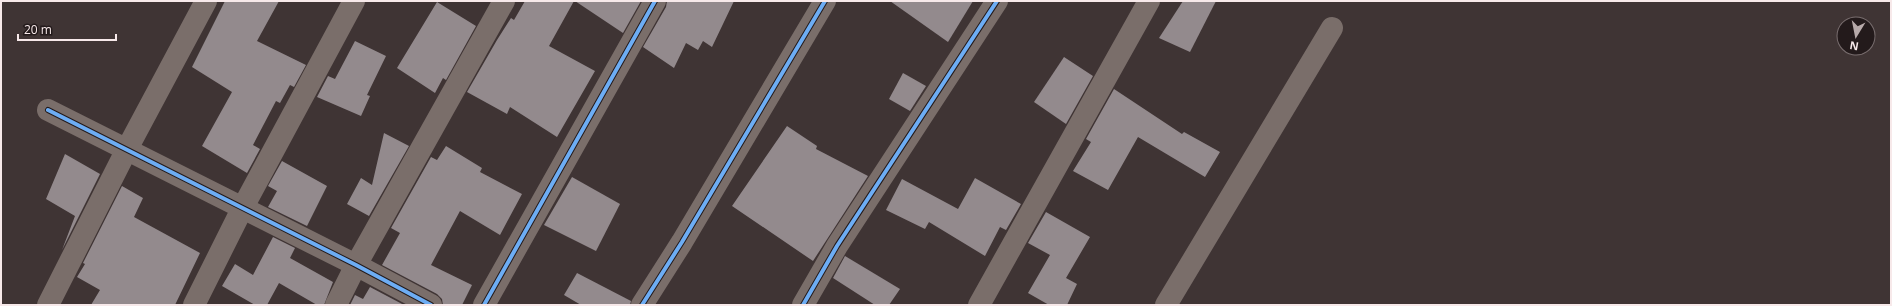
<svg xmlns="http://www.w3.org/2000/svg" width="1892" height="306" viewBox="0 0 1892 306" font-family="'Open Sans',sans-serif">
	<rect width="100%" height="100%" fill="#3f3434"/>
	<g fill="#938a8d">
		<polygon points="225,1 279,1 257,41 306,65 294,87 290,85 280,103 276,101 253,145 260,149 247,173 202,146 232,92 192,67"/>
		<polygon points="525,1 574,1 549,46 595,71 557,137 510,107 507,114 467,92 497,40 511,18 514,20"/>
		<polygon points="575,1 641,1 623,33"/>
		<polygon points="667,1 734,1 712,47 703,41 698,50 686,43 674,68 643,47 666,7"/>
		<polygon points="890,1 973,1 948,42"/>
		<polygon points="1183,1 1216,1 1190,52 1159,38"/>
		<polygon points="437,2 476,26 446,80 443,78 435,93 397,68"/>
		<polygon points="355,41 386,56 367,95 370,96 361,116 317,97 328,76 335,79"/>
		<polygon points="1064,57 1093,76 1066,124 1034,102"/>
		<polygon points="903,73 926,86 910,111 889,99"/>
		<polygon points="1114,89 1182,134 1184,132 1220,152 1205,177 1138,137 1108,190 1073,171 1091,142 1086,139"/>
		<polygon points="787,126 817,146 816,149 868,176 813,261 732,206"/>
		<polygon points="384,133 409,146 369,216 347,204 361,178 372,185"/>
		<polygon points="446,146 482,168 480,172 522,194 500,235 460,211 431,265 472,285 462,305 443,305 442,299 437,294 382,265 400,233 391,228 431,157 437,160"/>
		<polygon points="65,154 100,174 62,250 75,216 46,199"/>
		<polygon points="282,161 327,186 307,226 268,207 277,191 268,186"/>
		<polygon points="572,177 620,204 596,251 544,225"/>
		<polygon points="975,178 1021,204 1006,230 1000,227 985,256 929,222 925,229 886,210 902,179 958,209"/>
		<polygon points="122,186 143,198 134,217 200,253 175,305 91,305 100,290 77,277 85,264 83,263"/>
		<polygon points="1046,212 1090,237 1066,278 1077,284 1067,305 1049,305 1028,293 1050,255 1028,243"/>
		<polygon points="273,237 295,248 290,258 333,282 324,305 317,305 279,283 267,305 255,305 222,286 235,264 253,275"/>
		<polygon points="845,256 900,289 889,305 875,305 833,278"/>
		<polygon points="577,273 631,301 630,305 581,305 564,295"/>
		<polygon points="370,287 404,305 350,305 355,295 363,299"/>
	</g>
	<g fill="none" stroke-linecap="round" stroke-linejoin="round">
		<g stroke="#7a6e6a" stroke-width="22">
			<polyline points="48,110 356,265 431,305"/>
			<polyline points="48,305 127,149 206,1"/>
			<polyline points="194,305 242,209 354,1"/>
			<polyline points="336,305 356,265 504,1"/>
			<polyline points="484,305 655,1"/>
			<polyline points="642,305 682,242 825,1"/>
			<polyline points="803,305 837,246 997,1"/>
			<polyline points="979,305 1149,1"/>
			<polyline points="1166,305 1332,28"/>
		</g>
		<g stroke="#231a1b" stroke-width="6">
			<g id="cycleway">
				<polyline points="48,110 356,265 431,305"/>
				<polyline points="484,305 655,1"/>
				<polyline points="642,305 682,242 825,1"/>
				<polyline points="803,305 837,246 997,1"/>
			</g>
		</g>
		<use href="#cycleway" stroke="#6dadf4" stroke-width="4"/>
	</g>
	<rect width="1892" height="306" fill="none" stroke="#f7e9ea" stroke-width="4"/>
	<g transform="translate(1856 36) rotate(190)"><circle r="19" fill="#231a1b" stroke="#786d6e"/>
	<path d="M0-3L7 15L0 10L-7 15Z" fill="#b7aaaa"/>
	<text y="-6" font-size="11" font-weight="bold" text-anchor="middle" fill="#f7e9ea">N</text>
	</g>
	<path d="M18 34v6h98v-6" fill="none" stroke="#f7e9ea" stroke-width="2"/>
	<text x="24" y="34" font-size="12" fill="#f7e9ea" stroke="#231a1b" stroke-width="3" paint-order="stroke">20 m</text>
</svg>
